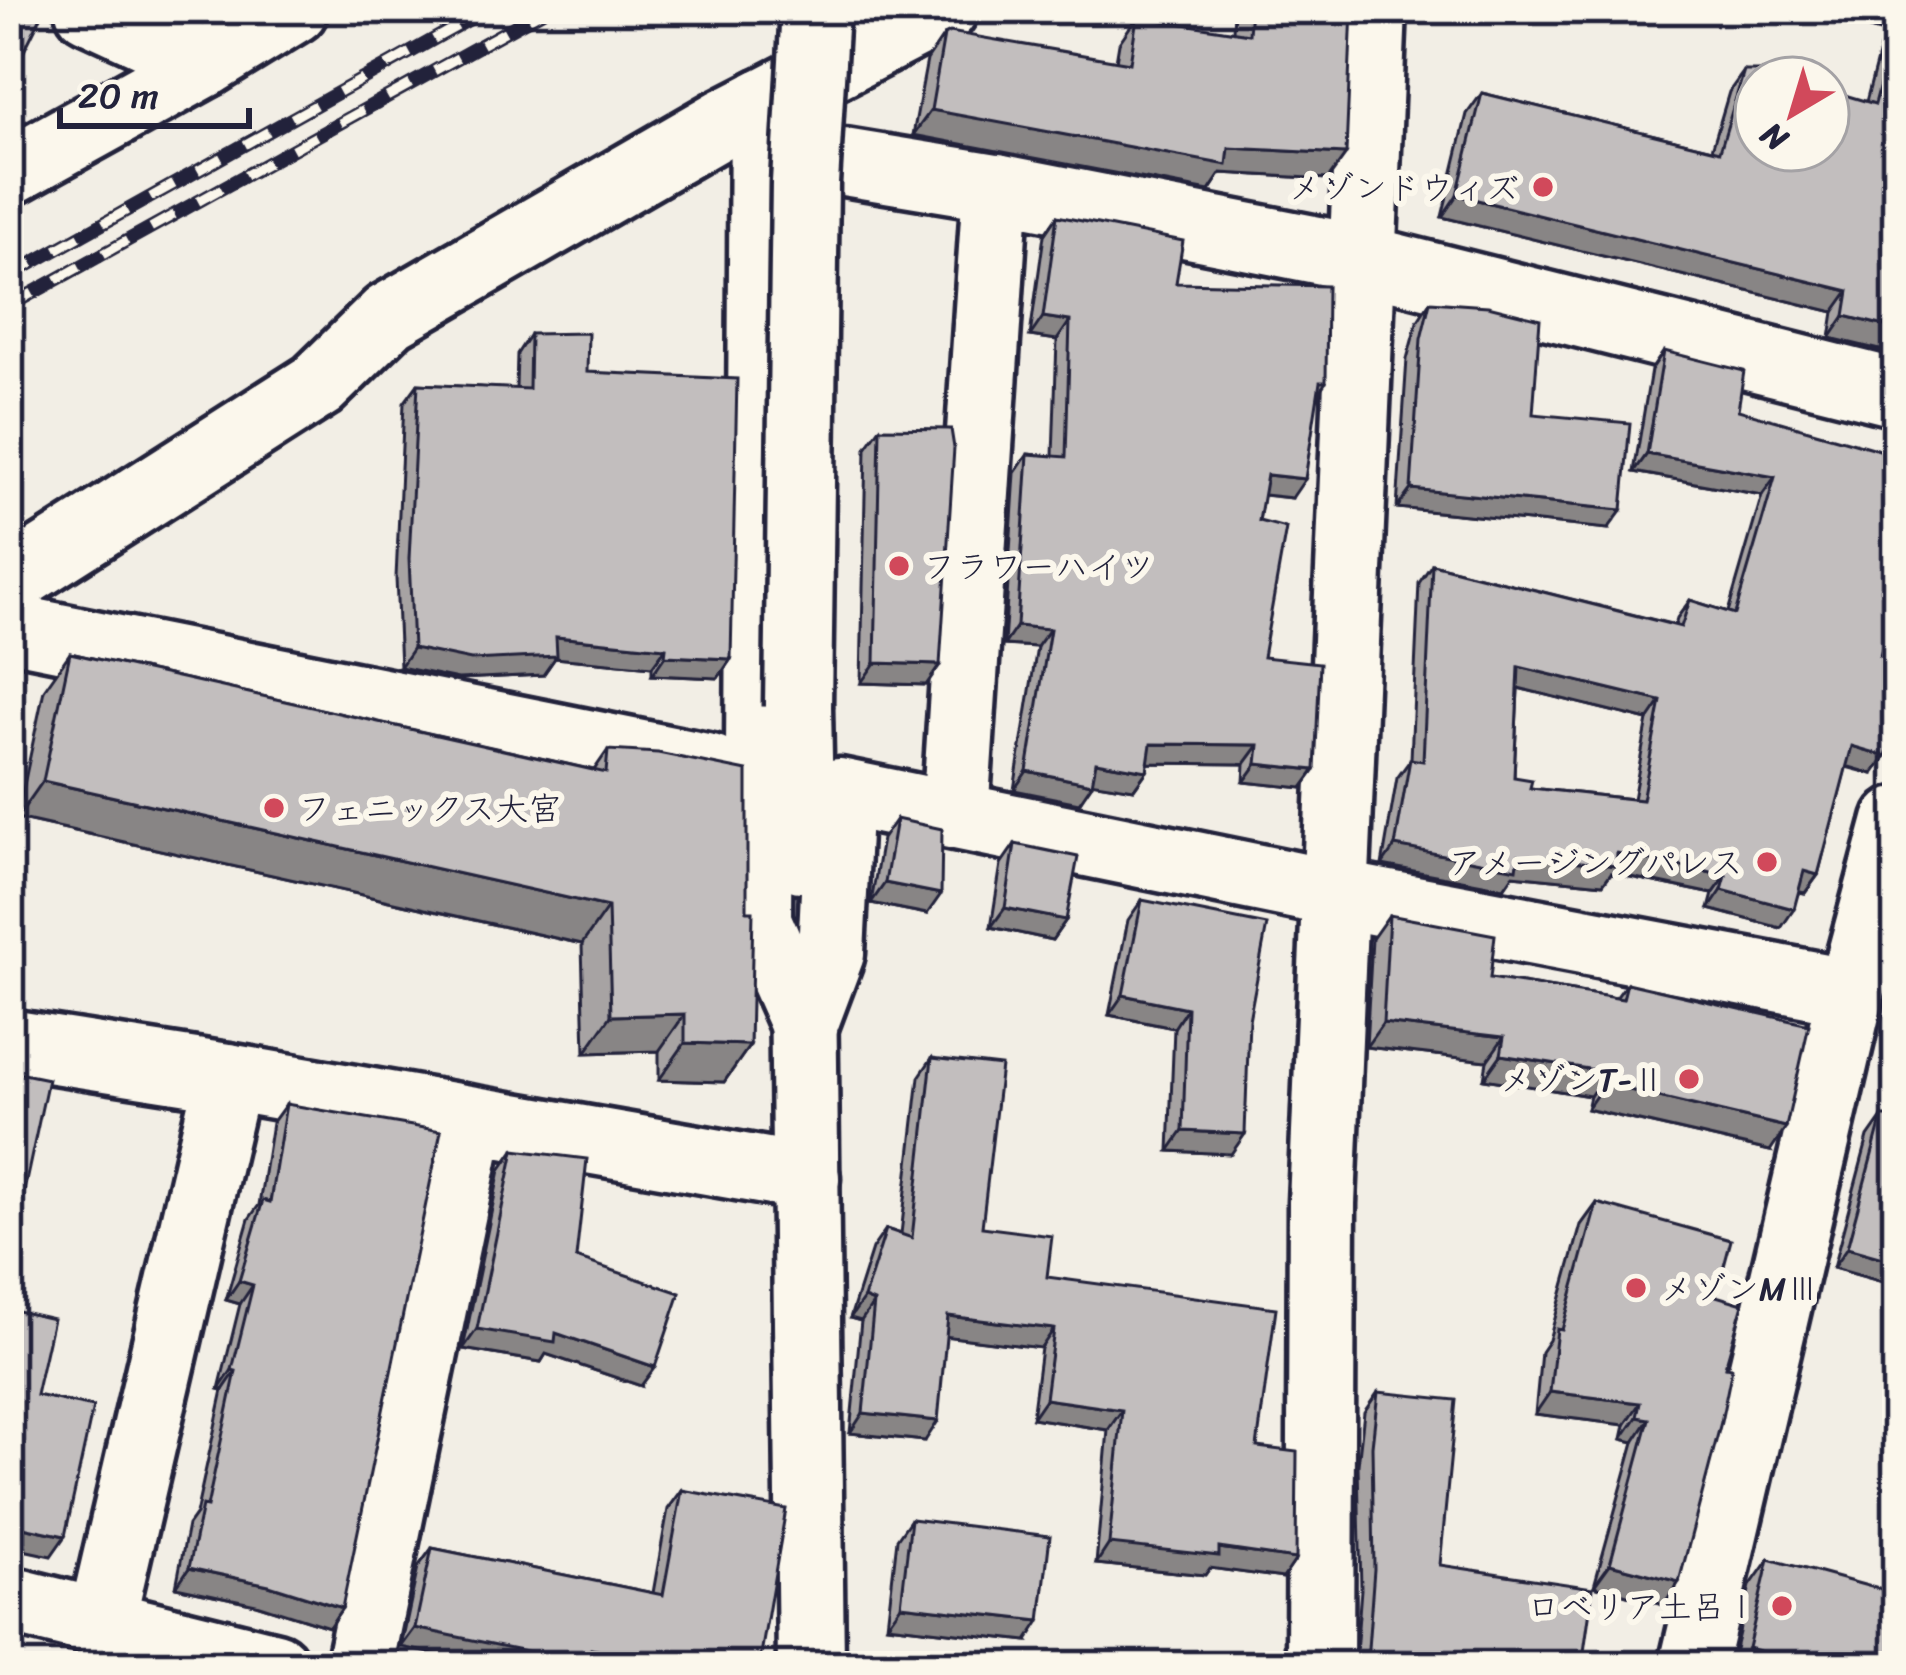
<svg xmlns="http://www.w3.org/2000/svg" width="1906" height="1675" viewBox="0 0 1906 1675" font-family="Sriracha,'Klee One',sans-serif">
	<rect width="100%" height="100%" fill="#f2eee5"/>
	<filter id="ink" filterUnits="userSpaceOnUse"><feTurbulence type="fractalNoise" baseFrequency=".00833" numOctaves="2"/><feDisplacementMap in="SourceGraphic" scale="24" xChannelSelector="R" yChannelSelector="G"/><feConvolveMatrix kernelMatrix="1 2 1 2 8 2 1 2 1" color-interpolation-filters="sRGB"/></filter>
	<g filter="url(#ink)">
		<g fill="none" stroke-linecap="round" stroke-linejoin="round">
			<g stroke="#22223b" stroke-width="75">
				<g id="minor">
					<polyline points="89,9 206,63"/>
					<polyline points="763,102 758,921 804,1025"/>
					<polyline points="844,162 996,187 1363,259 1897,393"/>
					<polyline points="9,172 206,63 294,9"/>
					<polyline points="9,582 318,385 389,316 725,122 944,9"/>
					<polyline points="9,627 711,768"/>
					<polyline points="798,707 801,859"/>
					<polyline points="955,815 996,187"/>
					<polyline points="803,980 811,1666"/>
					<polyline points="804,1025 831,953 839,792 1336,894 1851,992"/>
					<polyline points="9,1043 228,1077 806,1178"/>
					<polyline points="9,1600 275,1666"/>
					<polyline points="101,1623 228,1077"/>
					<polyline points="359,1666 472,1120"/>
					<polyline points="1320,1666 1322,1203 1373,9"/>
					<polyline points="1693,1666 1851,992 1897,821"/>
				</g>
			</g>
			<use href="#minor" stroke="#fbf7ec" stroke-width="66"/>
			<g stroke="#22223b" stroke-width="14">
				<g id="rail">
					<polyline points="9,276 488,9"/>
					<polyline points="9,306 546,9"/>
				</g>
			</g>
			<use href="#rail" stroke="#fbf7ec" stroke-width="9" stroke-dasharray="27" stroke-linecap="butt"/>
			<g stroke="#22223b" stroke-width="75" stroke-linecap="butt">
				<polyline id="minor-bridge" points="798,707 805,183 815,9"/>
			</g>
			<use href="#minor-bridge" stroke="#fbf7ec" stroke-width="66"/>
		</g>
		<g fill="#a7a3a3" stroke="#22223b" stroke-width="3" fill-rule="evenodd">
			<polygon points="1234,9 1352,9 1328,179 1221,173 1209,191 913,135 927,60 944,35 1116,61 1119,43 1137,17 1233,32"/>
			<polygon points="1798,9 1897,9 1897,354 1830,338 1834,312 1442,217 1467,114 1482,93 1712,149 1729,92 1744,71 1866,102 1884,33"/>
			<polygon points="1057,216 1176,283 1326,382 1319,392 1292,498 1263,495 1259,521 1263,657 1315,770 1302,788 1244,782 1245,764 1148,763 1147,771 1134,789 1092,782 1079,803 1014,790 1037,647 1004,645 1015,473 1028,454 1053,456 1057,340 1030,336 1044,235"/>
			<polygon points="1430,302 1533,414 1608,529 1397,508 1407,359 1417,322"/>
			<polygon points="530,334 587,372 731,659 718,678 652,675 652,667 555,658 543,675 458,679 400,667 396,578 404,403 418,384 516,389 517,354"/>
			<path d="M1664,351L1738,410L1880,656L1873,774L1846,767L1818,875L1805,893L1799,892L1781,928L1709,909L1713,894L1611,873L1603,884L1513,875L1504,888L1382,865L1397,778L1411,759L1419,583L1432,564L1675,625L1677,618L1690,600L1728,612L1762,495L1634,472L1651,370ZM1518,688L1648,720L1633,799L1530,788L1514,777Z"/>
			<polygon points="880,428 926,685 861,683 866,448"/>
			<polygon points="70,653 594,770 608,750 747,911 750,1045 724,1082 659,1080 659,1051 585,1053 582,944 17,818 44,690"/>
			<polygon points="896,819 927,914 871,903 882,839"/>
			<polygon points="1015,844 1066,920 1052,940 991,927 1001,864"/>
			<polygon points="1142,900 1249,1020 1231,1154 1169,1151 1174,1028 1109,1015 1128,920"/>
			<polygon points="1389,915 1490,978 1616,998 1627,983 1770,1151 1587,1109 1590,1096 1484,1079 1487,1061 1366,1047 1372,939"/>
			<polygon points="932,1058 982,1227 1047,1277 1257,1447 1296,1559 1283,1578 1210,1568 1205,1575 1096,1564 1108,1430 1032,1418 1041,1348 946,1336 925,1441 850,1433 861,1321 850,1318 872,1249 886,1229 901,1234 919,1077"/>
			<polygon points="286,1104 342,1608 329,1627 256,1604 176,1587 188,1525 196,1514 223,1390 219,1389 240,1304 226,1300 249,1219 259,1205 272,1123"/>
			<polygon points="1882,1117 1897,1286 1833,1268 1868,1137"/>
			<polygon points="514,1150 576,1258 641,1386 546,1354 541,1362 463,1349 500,1170"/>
			<polygon points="1597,1203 1716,1296 1725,1367 1679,1582 1664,1605 1594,1586 1634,1442 1622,1439 1625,1425 1535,1414 1541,1352 1549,1340 1581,1225"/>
			<polygon points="1378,1392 1440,1565 1582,1666 1355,1666 1361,1589 1358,1465 1364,1412"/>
			<polygon points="682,1490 759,1666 401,1647 418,1567 432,1548 653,1593 668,1509"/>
			<polygon points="911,1519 1027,1641 887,1625 897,1539"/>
			<polygon points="1769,1559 1897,1666 1731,1666 1750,1586"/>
		</g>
		<g fill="#888585" stroke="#22223b" stroke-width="3">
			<polygon points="1798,9 1888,9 1897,12 1897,14 1884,33"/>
			<polygon points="931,110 1229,148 1346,154 1328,179 1221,173 1209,191 913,135"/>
			<polygon points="1457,195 1849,291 1834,312 1442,217"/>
			<polygon points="1845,316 1897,329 1897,354 1830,338"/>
			<polygon points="1043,317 1070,321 1057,340 1030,336"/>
			<polygon points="1647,454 1775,477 1762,495 1634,472"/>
			<polygon points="1267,475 1305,479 1292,498 1254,494"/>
			<polygon points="1411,489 1622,510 1608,529 1397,508"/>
			<polygon points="1017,626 1050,629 1037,647 1004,645"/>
			<polygon points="556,637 666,648 652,667 555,658 543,675 458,679 400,667 413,648"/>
			<polygon points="665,656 731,659 718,678 652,675"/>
			<polygon points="875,663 940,665 926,685 861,683"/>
			<polygon points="1519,667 1661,701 1648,720 1506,685"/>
			<polygon points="1151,744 1259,745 1245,764 1138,763"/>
			<polygon points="1852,746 1886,756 1873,774 1839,764"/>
			<polygon points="1096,762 1147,771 1134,789 1083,781"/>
			<polygon points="1257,764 1315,770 1302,788 1244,782"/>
			<polygon points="1027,771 1092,784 1079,803 1014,790"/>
			<polygon points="43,781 608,907 582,944 17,818"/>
			<polygon points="1395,846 1519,855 1617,853 1726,876 1713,894 1611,873 1603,884 1513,875 1504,888 1382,865"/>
			<polygon points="1804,871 1818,875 1805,893 1791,890"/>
			<polygon points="885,883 941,894 927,914 871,903"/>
			<polygon points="1722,890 1794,909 1781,928 1709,909"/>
			<polygon points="1005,908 1066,920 1052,940 991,927"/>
			<polygon points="1123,995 1187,1008 1174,1028 1109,1015"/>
			<polygon points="685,1014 659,1051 585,1053 611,1016"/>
			<polygon points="1383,1023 1504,1037 1487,1061 1366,1047"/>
			<polygon points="685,1043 750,1045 724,1082 659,1080"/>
			<polygon points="1501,1055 1607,1072 1590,1096 1484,1079"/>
			<polygon points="1604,1084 1786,1127 1770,1151 1587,1109"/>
			<polygon points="1183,1131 1245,1134 1231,1154 1169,1151"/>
			<polygon points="1847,1248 1897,1262 1897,1286 1833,1268"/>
			<polygon points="239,1281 253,1285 240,1304 226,1300"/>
			<polygon points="864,1298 874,1302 861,1321 850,1318"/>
			<polygon points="948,1316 1054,1329 1041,1348 935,1335"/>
			<polygon points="477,1329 556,1333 655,1367 641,1386 546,1354 541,1362 463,1349"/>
			<polygon points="232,1370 236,1371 223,1390 219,1389"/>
			<polygon points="1550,1392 1640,1403 1625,1425 1535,1414"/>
			<polygon points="1045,1399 1122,1410 1108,1430 1032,1418"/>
			<polygon points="863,1413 938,1421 925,1441 850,1433"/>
			<polygon points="1637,1417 1649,1419 1634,1442 1622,1439"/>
			<polygon points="9,1524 65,1536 51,1556 9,1547"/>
			<polygon points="1109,1544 1219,1548 1296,1559 1283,1578 1210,1568 1205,1575 1096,1564"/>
			<polygon points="1610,1564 1679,1582 1664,1605 1594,1586"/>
			<polygon points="189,1568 269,1585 342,1608 329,1627 256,1604 176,1587"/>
			<polygon points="901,1605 1040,1621 1027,1641 887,1625"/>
			<polygon points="415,1628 591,1649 685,1666 490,1666 401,1647"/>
			<polygon points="1748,1648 1813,1666 1736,1666"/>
			<polygon points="1482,1661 1521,1666 1478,1666"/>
		</g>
		<g fill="#c2bebe" stroke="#22223b" stroke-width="3" fill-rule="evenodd">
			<polygon points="9,9 45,9 9,81"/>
			<polygon points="1251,9 1352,9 1346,154 1229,148 1227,165 931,110 944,35 950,32 1130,63 1137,17 1249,34"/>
			<polygon points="1897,19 1897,329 1845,316 1849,291 1457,195 1482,93 1720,151 1744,71 1765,71 1788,78 1756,78 1756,150 1828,150 1828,90 1875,104"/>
			<polygon points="1057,216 1183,241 1176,283 1327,286 1326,382 1320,382 1305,479 1267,475 1259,521 1286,528 1263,657 1320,663 1315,770 1257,764 1259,745 1151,744 1147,771 1096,762 1092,784 1027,771 1050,629 1017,626 1028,454 1066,457 1070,321 1043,317"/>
			<polygon points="1430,302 1488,306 1540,319 1533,414 1630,423 1622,510 1411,489 1421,339"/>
			<polygon points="588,333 587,372 737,379 731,659 665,656 666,648 556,637 557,656 471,660 413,648 409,559 418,384 529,389 530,334"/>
			<path d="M1664,351L1744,371L1738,410L1897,455V596L1880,656L1897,662V718L1886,756L1852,746L1818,875L1804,871L1794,909L1722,890L1726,876L1617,853L1616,866L1519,855L1517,869L1395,846L1410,759L1423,761L1432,564L1681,627L1690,600L1735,614L1775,477L1647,454ZM1519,667L1661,701L1642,800L1530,788L1532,780L1514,777Z"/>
			<polygon points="880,428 951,429 954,448 940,665 875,663"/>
			<polygon points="70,653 606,773 608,750 658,753 747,771 747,911 753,911 750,1045 685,1043 685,1014 611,1016 608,907 43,781"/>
			<polygon points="896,819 942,829 941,894 885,883"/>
			<polygon points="1015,844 1078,857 1066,920 1005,908"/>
			<polygon points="1142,900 1267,925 1249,1020 1245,1134 1183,1131 1187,1008 1123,995"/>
			<polygon points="1389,915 1495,935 1490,978 1623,999 1627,983 1809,1025 1786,1127 1604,1084 1607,1072 1501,1055 1504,1037 1383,1023"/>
			<polygon points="932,1058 1001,1066 982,1227 1052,1236 1047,1277 1276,1308 1257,1447 1297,1452 1296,1559 1219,1548 1219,1556 1109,1544 1122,1410 1045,1399 1054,1329 948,1316 938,1421 863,1413 874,1302 864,1298 886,1229 912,1238"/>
			<polygon points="9,1071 48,1079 9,1261"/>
			<polygon points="286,1104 441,1131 342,1608 269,1585 189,1568 202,1506 207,1507 236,1371 232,1370 253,1285 239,1281 263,1200 270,1202"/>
			<polygon points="1882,1117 1897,1117 1897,1262 1847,1248"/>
			<polygon points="514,1150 587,1159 576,1258 680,1293 655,1367 556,1333 555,1342 477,1329"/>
			<polygon points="1597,1203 1731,1240 1716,1296 1743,1304 1725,1367 1732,1368 1721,1422 1679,1582 1610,1564 1649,1419 1637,1417 1640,1403 1550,1392 1557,1329 1562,1330"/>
			<polygon points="9,1309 53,1319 36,1395 93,1407 65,1536 9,1524"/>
			<polygon points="1378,1392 1456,1400 1440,1565 1593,1588 1582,1666 1521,1666 1482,1661 1481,1666 1398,1666 1367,1662 1374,1569 1372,1446"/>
			<polygon points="682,1490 786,1509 759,1666 685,1666 591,1649 588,1664 415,1628 432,1548 663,1595"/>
			<polygon points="911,1519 1050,1536 1040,1621 901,1605"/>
			<polygon points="1769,1559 1897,1594 1897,1666 1813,1666 1748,1648"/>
		</g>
	</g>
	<g fill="#d1495b" stroke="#fbf7ec" stroke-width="4.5">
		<circle cx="1543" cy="187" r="12"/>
		<circle cx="899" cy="566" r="12"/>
		<circle cx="274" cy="808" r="12"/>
		<circle cx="1767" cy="862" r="12"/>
		<circle cx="1689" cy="1079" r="12"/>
		<circle cx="1636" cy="1288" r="12"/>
		<circle cx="1782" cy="1606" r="12"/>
	</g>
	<g text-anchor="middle" stroke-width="12" stroke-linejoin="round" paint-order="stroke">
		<g font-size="33" fill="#22223b" stroke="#fbf7ec" text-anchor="end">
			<text x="1519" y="199">メゾンドウィズ</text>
			<text x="923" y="578" text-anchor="start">フラワーハイツ</text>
			<text x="298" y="820" text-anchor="start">フェニックス大宮</text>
			<text x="1743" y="874">アメージングパレス</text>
			<text x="1665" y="1091">メゾンT-Ⅱ</text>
			<text x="1660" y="1300" text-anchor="start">メゾンMⅢ</text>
			<text x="1758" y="1618">ロベリア土呂Ⅰ</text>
		</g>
	</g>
	<rect width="1906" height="1675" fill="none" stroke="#fbf7ec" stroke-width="48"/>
	<rect x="24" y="24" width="1858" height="1627" fill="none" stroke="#22223b" stroke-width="4.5" filter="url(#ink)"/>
	<g transform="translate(1792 114) rotate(218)"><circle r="57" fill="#fbf7ec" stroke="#a4a2a5" stroke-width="3"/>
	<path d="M0-9L21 45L0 30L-21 45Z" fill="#d1495b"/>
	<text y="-18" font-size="33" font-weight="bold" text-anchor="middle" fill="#22223b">N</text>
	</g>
	<path d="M60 108v18h189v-18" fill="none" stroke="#22223b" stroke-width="6"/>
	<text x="78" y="108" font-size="36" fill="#22223b" stroke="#fbf7ec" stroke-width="9" paint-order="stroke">20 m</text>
</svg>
